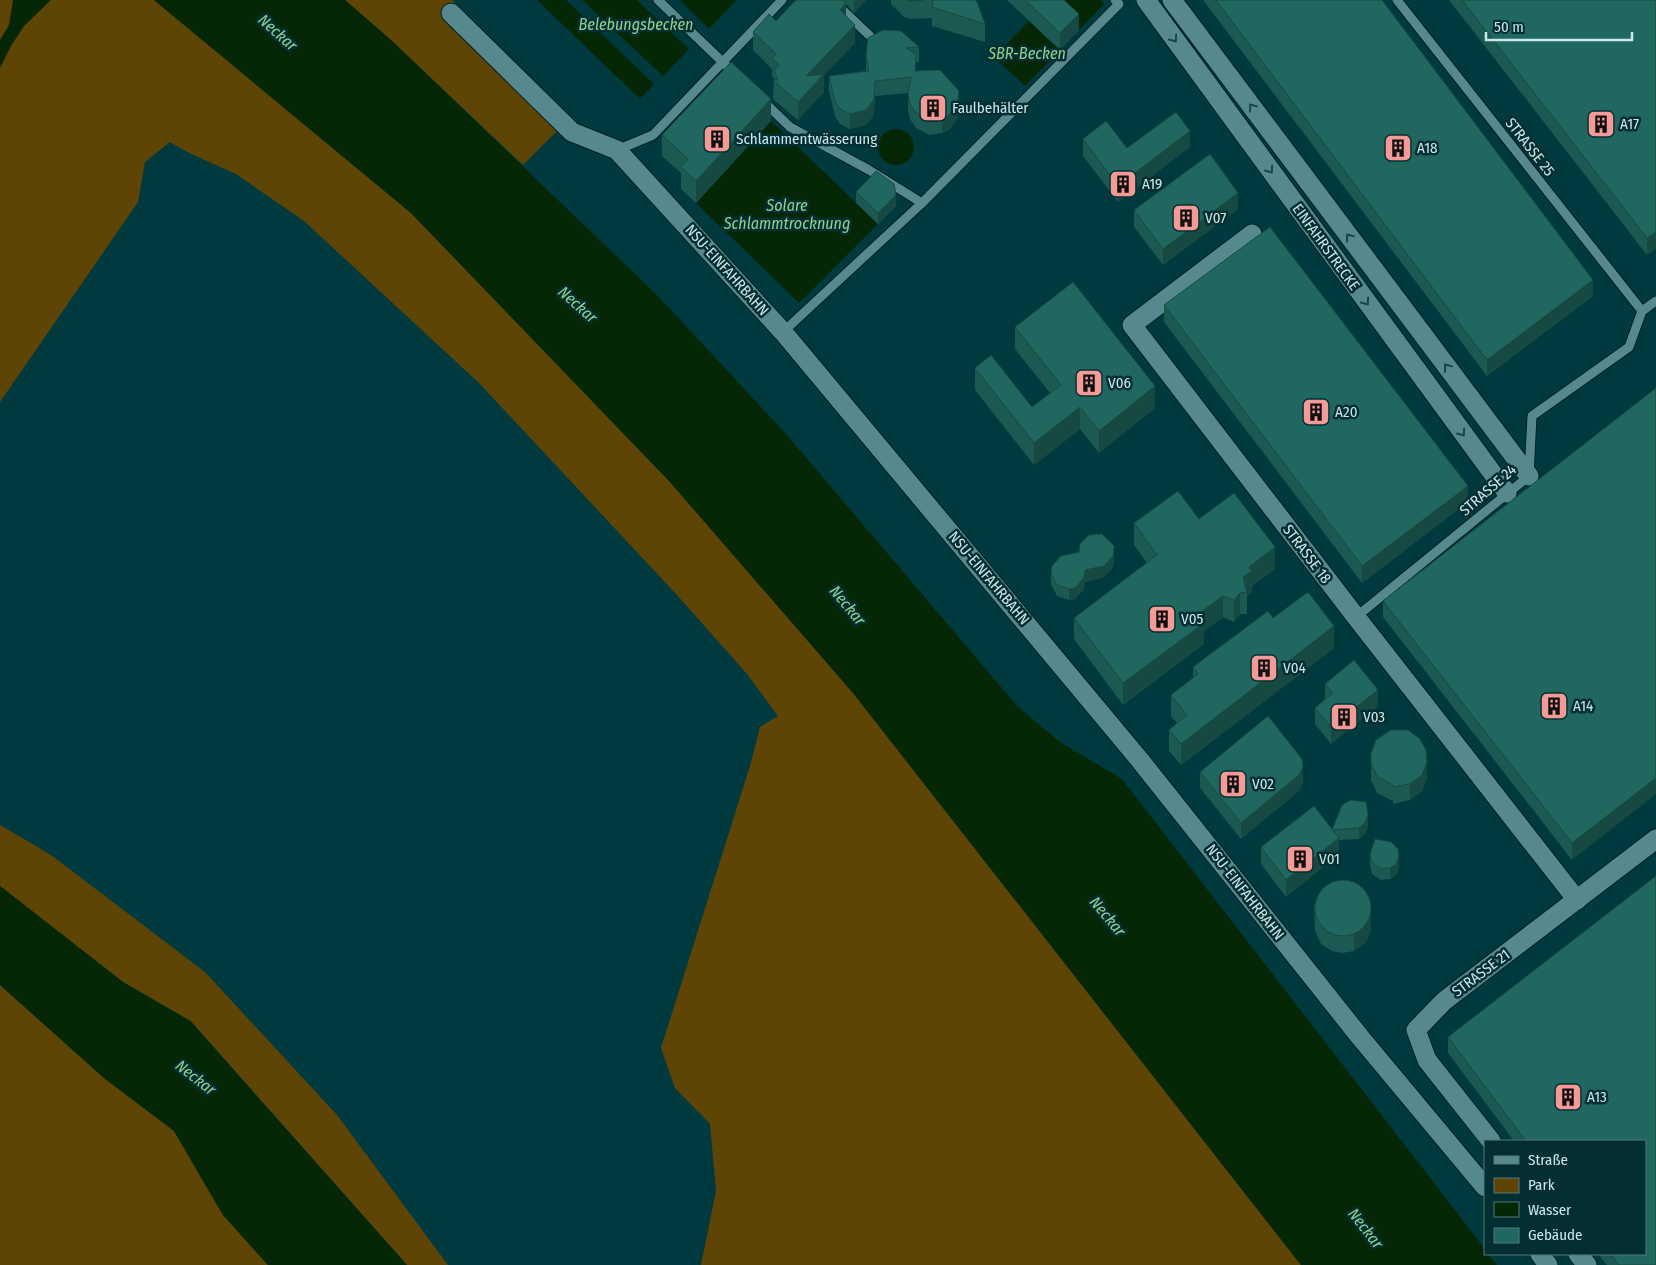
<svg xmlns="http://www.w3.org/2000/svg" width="1656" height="1265" viewBox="0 0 1656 1265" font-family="'Fira Sans Condensed',sans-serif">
	<rect width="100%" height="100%" fill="#003a3f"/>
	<g fill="#5f4505">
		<polygon points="0,0 154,0 411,213 670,482 853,693 1301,1265 701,1265 716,1191 710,1124 675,1088 661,1048 750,766 760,727 778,716 747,674 677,595 479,383 304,221 236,174 191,154 170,142 145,162 138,202 0,402"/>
		<polygon points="345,0 452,0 571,117 523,165 391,40"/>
		<polygon points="0,825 51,855 205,972 337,1115 448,1265 407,1265 191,1021 123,982 0,886"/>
		<polygon points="0,985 104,1078 174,1131 223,1215 268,1265 0,1265"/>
	</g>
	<g fill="#052705">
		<polygon points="13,0 51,0 24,26 11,46 0,68 0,40 9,25"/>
		<polygon points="154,0 345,0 391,40 658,296 786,434 1018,707 1060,742 1122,779 1485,1249 1485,1254 1488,1254 1497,1265 1301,1265 853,693 670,482 411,213"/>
		<polygon points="537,0 566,0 654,84 640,99"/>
		<polygon points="582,0 637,0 689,49 663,76"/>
		<polygon points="680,0 734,0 736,1 709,29"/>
		<polygon points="1046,0 1101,0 1104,4 1079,30"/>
		<polygon points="1029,21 1060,50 1025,86 994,57"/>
		<polygon points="771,121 878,224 799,303 696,203"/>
		<circle cx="896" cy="147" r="18"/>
		<polygon points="0,886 123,982 190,1021 407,1265 268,1265 223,1215 174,1131 104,1078 0,985"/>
	</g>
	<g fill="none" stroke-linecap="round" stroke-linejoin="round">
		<g stroke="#031f21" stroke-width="11">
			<g id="service">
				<polyline points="658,0 734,73"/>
				<polyline points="832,0 870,36"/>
				<polyline points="1397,0 1642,311"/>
				<polyline points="763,101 790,127 869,170 922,203"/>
				<polyline points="617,150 653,135 782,0"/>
				<polyline points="783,332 922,203 1119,4 1115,0"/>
				<polyline points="1356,617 1529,476 1532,416 1629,347 1642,311 1656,301"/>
			</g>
		</g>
		<g stroke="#031f21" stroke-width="21">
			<g id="minor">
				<polyline points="1146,0 1507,493"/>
				<polyline points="1172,0 1529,476"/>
				<polyline points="451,13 572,132 617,150 783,332 1139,759 1360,1037 1485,1187"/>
				<polyline points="1252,234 1132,325 1356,617 1577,900"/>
				<polyline points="1491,1141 1427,1060 1416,1030 1444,1001 1656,839"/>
				<polyline points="1540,1254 1548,1265"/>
				<polyline points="1578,1254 1587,1265"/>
			</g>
		</g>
		<use href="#service" stroke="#55898d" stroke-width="9"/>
		<use href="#minor" stroke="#55898d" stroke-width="19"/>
	</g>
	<g fill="#1c5952">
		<polygon points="796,0 866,0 854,13 846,4 846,16 855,43 824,75 824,92 798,120 773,99 774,78 772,76 772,69 753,50 753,32 776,21"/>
		<polygon points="891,0 975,0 985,24 985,42 932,26 932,18 911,19 904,17 891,4"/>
		<polygon points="1007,0 1064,0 1079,30 1060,50"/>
		<polygon points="1203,0 1382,0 1593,296 1487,376"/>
		<polygon points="1449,0 1656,0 1656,248 1647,255"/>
		<polygon points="868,38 919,47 919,62 916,62 916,71 959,106 958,117 949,130 942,133 929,135 916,128 910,119 908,110 908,93 875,96 874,115 866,125 850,129 840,124 835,116 829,91 829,76 866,71 866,55"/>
		<polygon points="771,121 696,203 681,189 681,173 662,156 662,135"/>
		<polygon points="1083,139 1127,148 1190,147 1118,202 1083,156"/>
		<polygon points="856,192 896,206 878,224 856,203"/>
		<polygon points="1238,209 1163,265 1134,227 1134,210"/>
		<polygon points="1164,305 1468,502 1362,583 1164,322"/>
		<polygon points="1015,327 1155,408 1099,453 1080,429 1034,465 975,390 975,368 1032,407 1050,393 1015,349"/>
		<polygon points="1656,388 1572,860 1383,617 1383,601"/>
		<polygon points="1199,519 1275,569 1252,586 1252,592 1247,596 1247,614 1240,614 1234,622 1223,617 1204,631 1204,644 1123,705 1074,639 1074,618 1147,563 1134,545 1134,523"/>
		<polygon points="1114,557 1113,567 1104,577 1085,582 1084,589 1075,599 1069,600 1057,596 1051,584 1051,573"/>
		<polygon points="1273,618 1334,648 1181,765 1169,751 1169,730 1177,723 1171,716 1171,695 1193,678 1193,667"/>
		<polygon points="1325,684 1378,706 1331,744 1315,724 1315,708 1325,699"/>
		<polygon points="1371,754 1427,778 1422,791 1410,800 1393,804 1393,801 1377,793 1371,780"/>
		<polygon points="1200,772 1303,782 1300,790 1241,839 1200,788"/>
		<polygon points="1368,826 1365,834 1359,839 1339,840 1339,854 1286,897 1261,864 1261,847 1332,829"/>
		<polygon points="1370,854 1399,867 1396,875 1390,879 1381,880 1372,874 1370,865"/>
		<polygon points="1656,876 1656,1265 1607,1265 1598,1254 1645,1254 1645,1141 1514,1141 1448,1053 1448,1037"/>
		<polygon points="1314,904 1371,929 1366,942 1354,951 1342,953 1332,951 1321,944 1315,931"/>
	</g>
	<g fill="#164942">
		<polygon points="854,0 866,0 854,13"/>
		<polygon points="846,3 846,22 840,10"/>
		<polygon points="1079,14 1079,30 1060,50 1060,33"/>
		<polygon points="855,25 855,43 824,75 824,92 798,120 798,102 806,76"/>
		<polygon points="875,81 874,115 866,125 850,129 850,114"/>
		<polygon points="959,91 958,117 949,130 942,133 942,118"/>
		<polygon points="771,99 771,121 696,203 696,181"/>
		<polygon points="1190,131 1190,147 1118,202 1118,186"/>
		<polygon points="1238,193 1238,209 1163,265 1163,249"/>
		<polygon points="896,195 896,206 878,224 878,213"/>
		<polygon points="1656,232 1656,248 1647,255 1647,238"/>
		<polygon points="1593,280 1593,296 1487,376 1487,360"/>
		<polygon points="1155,386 1155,408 1099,453 1099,431"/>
		<polygon points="1080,407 1080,429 1034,465 1034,443"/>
		<polygon points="1468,486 1468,502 1362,583 1362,566"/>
		<polygon points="1114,546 1114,557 1113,567 1104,577 1085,582 1084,589 1075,599 1069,600 1069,589 1085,570"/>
		<polygon points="1275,547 1275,569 1252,586 1252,592 1247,596 1247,592 1243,577 1249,567"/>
		<polygon points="1240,593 1240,614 1234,622 1234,600"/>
		<polygon points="1223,596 1223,617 1204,631 1204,644 1123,705 1123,683 1198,614"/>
		<polygon points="1334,626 1334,648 1181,765 1181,744"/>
		<polygon points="1378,690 1378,706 1331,744 1331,727"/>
		<polygon points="1427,762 1427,778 1422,791 1410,800 1410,784"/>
		<polygon points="1303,766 1303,782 1300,790 1241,839 1241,823"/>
		<polygon points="1656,778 1656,794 1572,860 1572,843"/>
		<polygon points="1368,815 1368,826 1365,834 1359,839 1359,828"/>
		<polygon points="1339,838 1339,854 1286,897 1286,880"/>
		<polygon points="1399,856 1399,867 1396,875 1390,879 1390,868"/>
		<polygon points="1371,913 1371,929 1366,942 1354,951 1354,934"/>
	</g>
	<g fill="#20685f" stroke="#164942">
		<polygon points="796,0 842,0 846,3 840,10 855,25 806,76 824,74 798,102 773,80 778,80 774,70 779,65 772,58 776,54 753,32 769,14 776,21"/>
		<polygon points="907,0 924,0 911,1"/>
		<polygon points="933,0 975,0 977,2 985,24 932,7"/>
		<polygon points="1025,0 1064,0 1079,14 1060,33"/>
		<polygon points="1216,0 1382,0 1593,280 1487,360"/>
		<polygon points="1462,0 1656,0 1656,232 1647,238"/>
		<polygon points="883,30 901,31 919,47 906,48 916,54 915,71 940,70 959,91 958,101 949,115 942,118 929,119 916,113 910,104 908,94 911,77 875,81 874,99 866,110 850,114 840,109 835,101 829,76 869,71 866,55 868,38"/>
		<polygon points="731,62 771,99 696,181 681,167 688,159 662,135"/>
		<polygon points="1176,112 1190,131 1118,186 1083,139 1106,121 1127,148"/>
		<polygon points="1210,154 1238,193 1163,249 1134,210"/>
		<polygon points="876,171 894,184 896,195 878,213 856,192"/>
		<polygon points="1270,227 1468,486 1362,566 1164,305"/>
		<polygon points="1073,282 1155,386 1099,431 1080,407 1034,443 975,368 991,355 1032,407 1061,385 1015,327"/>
		<polygon points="1656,388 1656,778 1572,843 1383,601"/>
		<polygon points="1178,491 1199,519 1234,493 1275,547 1249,567 1252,571 1243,577 1247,592 1240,593 1234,600 1223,596 1198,614 1204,623 1123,683 1074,618 1157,555 1134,523"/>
		<polygon points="1102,534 1114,546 1113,556 1104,566 1085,570 1084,578 1075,588 1069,589 1057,585 1051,573 1052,566 1061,556 1079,552 1080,544 1089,535"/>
		<polygon points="1308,592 1334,626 1181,744 1169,730 1187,715 1171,695 1198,674 1193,667 1268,611 1273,618"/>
		<polygon points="1354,660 1378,690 1331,727 1315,708 1333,693 1325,684"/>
		<polygon points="1268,716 1302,759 1303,766 1300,774 1241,823 1200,772"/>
		<polygon points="1391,730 1408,730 1420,739 1426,750 1427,762 1422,775 1410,784 1393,787 1393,785 1377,776 1371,763 1371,754 1376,740"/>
		<polygon points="1351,800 1366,802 1368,815 1365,823 1359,828 1332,830 1342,805"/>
		<polygon points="1314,806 1339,838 1286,880 1261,847"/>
		<polygon points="1375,839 1391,842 1398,849 1399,856 1396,864 1390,868 1381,869 1372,862 1370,854"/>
		<polygon points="1656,876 1656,1265 1619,1265 1611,1254 1645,1254 1645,1141 1526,1141 1448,1037"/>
		<circle cx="1343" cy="908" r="28"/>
	</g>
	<defs><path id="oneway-chevron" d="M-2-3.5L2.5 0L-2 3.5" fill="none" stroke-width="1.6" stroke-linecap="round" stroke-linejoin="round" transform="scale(1.25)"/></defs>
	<g stroke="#184649">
		<use href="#oneway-chevron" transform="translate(1174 39) rotate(54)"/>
		<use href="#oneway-chevron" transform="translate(1252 107) rotate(-127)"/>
		<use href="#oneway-chevron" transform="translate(1270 170) rotate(54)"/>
		<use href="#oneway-chevron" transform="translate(1349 237) rotate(-127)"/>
		<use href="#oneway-chevron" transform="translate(1366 302) rotate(54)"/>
		<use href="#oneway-chevron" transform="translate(1447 367) rotate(-127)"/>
		<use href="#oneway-chevron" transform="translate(1462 433) rotate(54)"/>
	</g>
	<defs>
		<g id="building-square" transform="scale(1.4375)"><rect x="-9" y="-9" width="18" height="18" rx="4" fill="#f59b97" stroke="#042f32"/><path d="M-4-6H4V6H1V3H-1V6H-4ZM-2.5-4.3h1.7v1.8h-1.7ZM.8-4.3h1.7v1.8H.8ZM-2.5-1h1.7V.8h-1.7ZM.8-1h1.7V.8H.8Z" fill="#111"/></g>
	</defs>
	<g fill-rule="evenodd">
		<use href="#building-square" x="933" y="108"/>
		<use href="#building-square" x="1601" y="124"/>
		<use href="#building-square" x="717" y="139"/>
		<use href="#building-square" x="1398" y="148"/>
		<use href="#building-square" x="1123" y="184"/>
		<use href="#building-square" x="1186" y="218"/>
		<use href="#building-square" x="1089" y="383"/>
		<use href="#building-square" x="1316" y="412"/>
		<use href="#building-square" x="1162" y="619"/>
		<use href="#building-square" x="1264" y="668"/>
		<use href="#building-square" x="1554" y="706"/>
		<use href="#building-square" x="1344" y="717"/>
		<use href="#building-square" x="1233" y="784"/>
		<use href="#building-square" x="1300" y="859"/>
		<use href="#building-square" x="1568" y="1097"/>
	</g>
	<g text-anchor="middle" stroke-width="5" stroke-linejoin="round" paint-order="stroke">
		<g font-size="15" fill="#cce7e9" stroke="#042f32" text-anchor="start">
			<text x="952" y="113">Faulbehälter</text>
			<text x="1620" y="129">A17</text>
			<text x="736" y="144">Schlammentwässerung</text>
			<text x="1417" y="153">A18</text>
			<text x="1142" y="189">A19</text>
			<text x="1205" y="223">V07</text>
			<text x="1108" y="388">V06</text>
			<text x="1335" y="417">A20</text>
			<text x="1181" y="624">V05</text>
			<text x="1283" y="673">V04</text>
			<text x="1573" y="711">A14</text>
			<text x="1363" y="722">V03</text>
			<text x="1252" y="789">V02</text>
			<text x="1319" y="864">V01</text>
			<text x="1587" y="1102">A13</text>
		</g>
		<g font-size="15" fill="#cce7e9" stroke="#042f32">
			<text transform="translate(1530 147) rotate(52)" y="5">STRASSE 25</text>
			<text transform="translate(1326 247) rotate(54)" y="5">EINFAHRSTRECKE</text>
			<text transform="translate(727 270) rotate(48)" y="5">NSU-EINFAHRBAHN</text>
			<text transform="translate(1488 490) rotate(-41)" y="5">STRASSE 24</text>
			<text transform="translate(1307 554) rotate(53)" y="5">STRASSE 18</text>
			<text transform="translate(989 578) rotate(50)" y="5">NSU-EINFAHRBAHN</text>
			<text transform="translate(1245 892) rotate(52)" y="5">NSU-EINFAHRBAHN</text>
			<text transform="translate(1481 973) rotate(-37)" y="5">STRASSE 21</text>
		</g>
		<g font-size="16" font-style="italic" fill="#90d28b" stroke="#042f32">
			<text x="636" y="30">Belebungsbecken</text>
			<text transform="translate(278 32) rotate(42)" y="6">Neckar</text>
			<text x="1027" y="59">SBR-Becken</text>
			<text x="787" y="211">Solare<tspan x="787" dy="18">Schlammtrocknung</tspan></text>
			<text transform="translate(578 304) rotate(42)" y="6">Neckar</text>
			<text transform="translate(848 605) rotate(50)" y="6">Neckar</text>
			<text transform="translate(1108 916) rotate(50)" y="6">Neckar</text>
			<text transform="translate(196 1077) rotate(38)" y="6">Neckar</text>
			<text transform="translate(1366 1228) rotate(52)" y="6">Neckar</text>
		</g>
	</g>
	<rect x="1484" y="1140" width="162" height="115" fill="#042f32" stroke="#54797b"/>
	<rect x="1494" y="1156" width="25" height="8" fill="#55898d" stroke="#54797b"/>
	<text x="1528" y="1165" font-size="15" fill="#cce7e9">Straße</text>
	<rect x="1494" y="1178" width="25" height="15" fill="#5f4505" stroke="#54797b"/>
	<text x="1528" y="1190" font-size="15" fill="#cce7e9">Park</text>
	<rect x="1494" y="1202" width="25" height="15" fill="#052705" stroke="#54797b"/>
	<text x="1528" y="1215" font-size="15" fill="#cce7e9">Wasser</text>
	<rect x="1494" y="1228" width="25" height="15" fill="#20685f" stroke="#54797b"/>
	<text x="1528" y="1240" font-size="15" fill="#cce7e9">Gebäude</text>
	<path d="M1486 32v8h146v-8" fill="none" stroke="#cce7e9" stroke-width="2.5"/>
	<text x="1494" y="32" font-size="15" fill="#cce7e9" stroke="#042f32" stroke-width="4" paint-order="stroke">50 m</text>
</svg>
